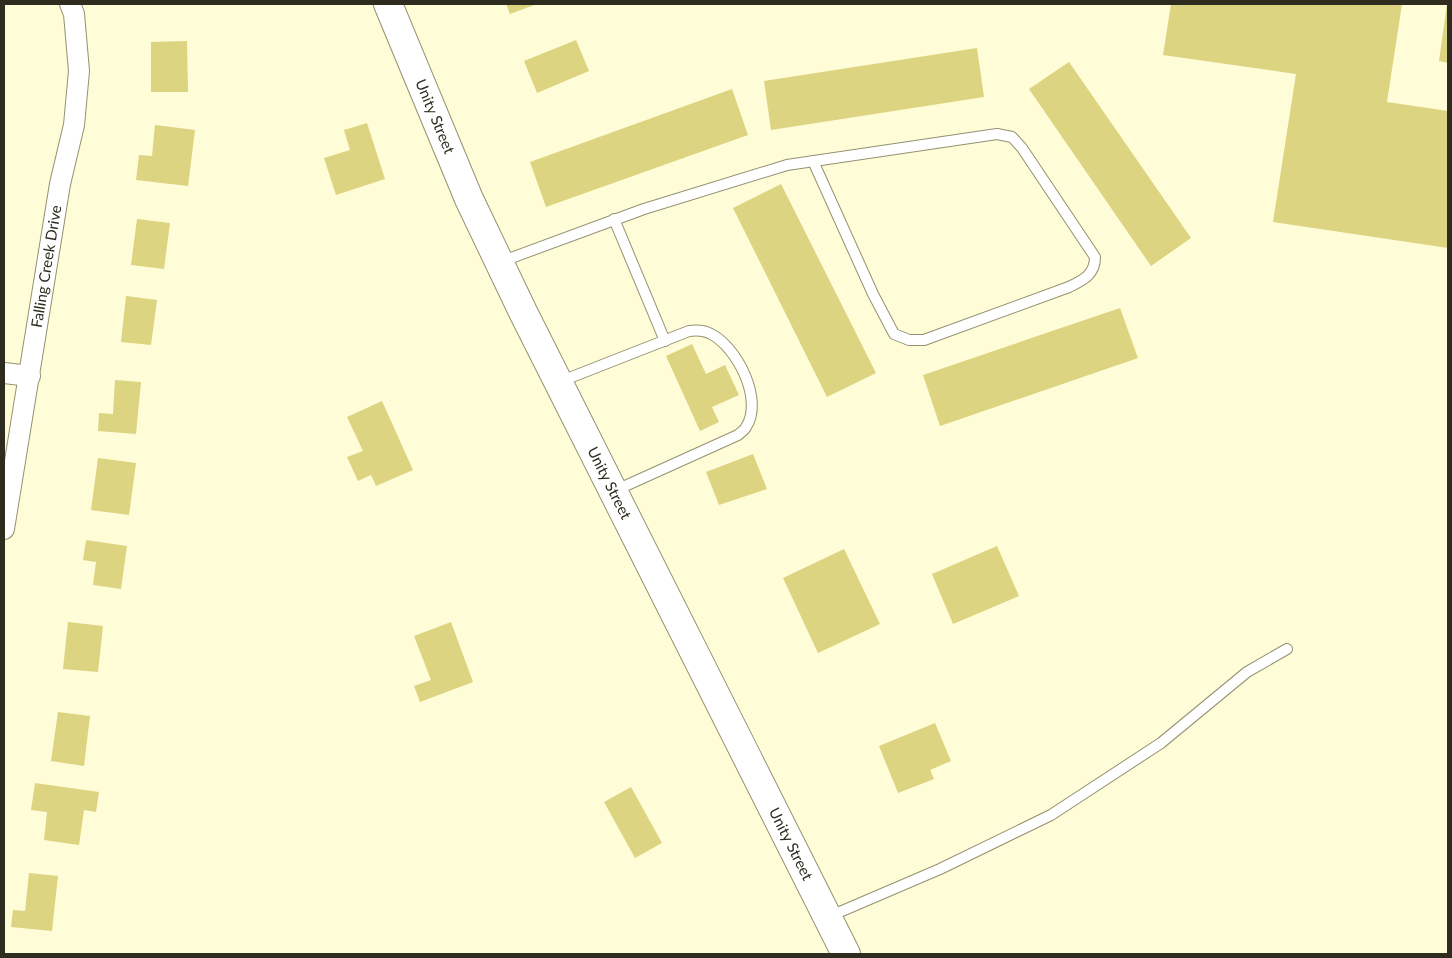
<svg xmlns="http://www.w3.org/2000/svg" width="1452" height="958" viewBox="0 0 1452 958" font-family="Lato,sans-serif">
	<rect width="100%" height="100%" fill="#fffcd8"/>
	<g fill="#dcd480">
		<polygon points="506,4 537,4 510,14"/>
		<polygon points="1171,4 1402,4 1387,102 1448,111 1448,248 1273,222 1296,74 1163,55"/>
		<polygon points="1447,4 1448,4 1448,63 1439,61"/>
		<polygon points="576,40 589,71 537,93 524,61"/>
		<polygon points="187,41 188,92 151,92 151,42"/>
		<polygon points="977,48 984,97 771,130 764,81"/>
		<polygon points="1069,62 1191,238 1151,266 1029,89"/>
		<polygon points="732,89 748,135 546,207 530,162"/>
		<polygon points="367,123 385,179 336,195 324,158 350,150 344,130"/>
		<polygon points="155,125 195,130 188,186 136,180 139,155 152,156"/>
		<polygon points="781,184 876,373 827,397 733,208"/>
		<polygon points="137,219 170,223 164,269 131,265"/>
		<polygon points="126,296 157,300 151,345 121,342"/>
		<polygon points="1120,308 1138,358 940,426 923,375"/>
		<polygon points="692,344 706,374 725,365 739,395 712,407 719,422 700,431 666,356"/>
		<polygon points="115,380 141,382 136,434 98,431 99,413 113,414"/>
		<polygon points="382,401 413,470 376,486 371,475 358,481 347,457 363,451 347,417"/>
		<polygon points="753,454 767,489 719,505 706,472"/>
		<polygon points="98,458 136,463 129,515 91,510"/>
		<polygon points="86,540 127,546 121,589 93,585 96,562 83,560"/>
		<polygon points="997,546 1019,596 953,624 932,574"/>
		<polygon points="844,549 880,624 818,653 783,578"/>
		<polygon points="68,622 103,626 98,672 63,669"/>
		<polygon points="451,622 473,682 420,702 414,686 431,680 414,636"/>
		<polygon points="58,712 90,716 84,766 51,761"/>
		<polygon points="935,723 951,761 930,770 934,779 898,793 879,746"/>
		<polygon points="35,783 99,792 96,812 84,810 79,845 44,840 47,812 31,810"/>
		<polygon points="631,787 662,843 635,858 604,802"/>
		<polygon points="29,873 58,876 52,931 11,927 13,910 25,911"/>
	</g>
	<g fill="none" stroke-linecap="round" stroke-linejoin="round">
		<g stroke="#949171" stroke-width="12">
			<g id="lane">
				<polyline points="614,219 665,341"/>
				<path d="M500,262L644,209L787,165L997,134L1012,137L1022,148L1095,257C1095,275 1083,280 1069,287L924,340H909L894,334L873,294L813,161"/>
				<path d="M559,382L689,331C697,330 704,330 711,334C737,347 764,400 746,427C745,430 740,433 738,435L614,491"/>
				<polyline points="828,917 940,869 1051,815 1161,743 1247,672 1287,649"/>
			</g>
		</g>
		<g stroke="#949171" stroke-width="22">
			<g id="street">
				<polyline points="4,373 30,376"/>
				<path id="s1" d="M4,529L60,184L74,125L79,71L74,14L70,4"/>
			</g>
		</g>
		<g stroke="#949171" stroke-width="30">
			<g id="secondary">
				<path id="s2" d="M388,4L469,199L523,312L846,954"/>
			</g>
		</g>
		<use href="#lane" stroke="#fff" stroke-width="10"/>
		<use href="#street" stroke="#fff" stroke-width="20"/>
		<use href="#secondary" stroke="#fff" stroke-width="28"/>
	</g>
	<g text-anchor="middle" stroke-width="4" stroke-linejoin="round" paint-order="stroke">
		<g font-size="15" fill="#2e2c1f" stroke="#fff">
			<text dy="5" stroke="none"><textPath href="#s2" startOffset="122">Unity Street</textPath></text>
			<text dy="5" stroke="none"><textPath href="#s1" startOffset="266">Falling Creek Drive</textPath></text>
			<text dy="5" stroke="none"><textPath href="#s2" startOffset="528">Unity Street</textPath></text>
			<text dy="5" stroke="none"><textPath href="#s2" startOffset="932">Unity Street</textPath></text>
		</g>
	</g>
	<rect width="1452" height="958" fill="none" stroke="#2e2c1f" stroke-width="10"/>
</svg>
